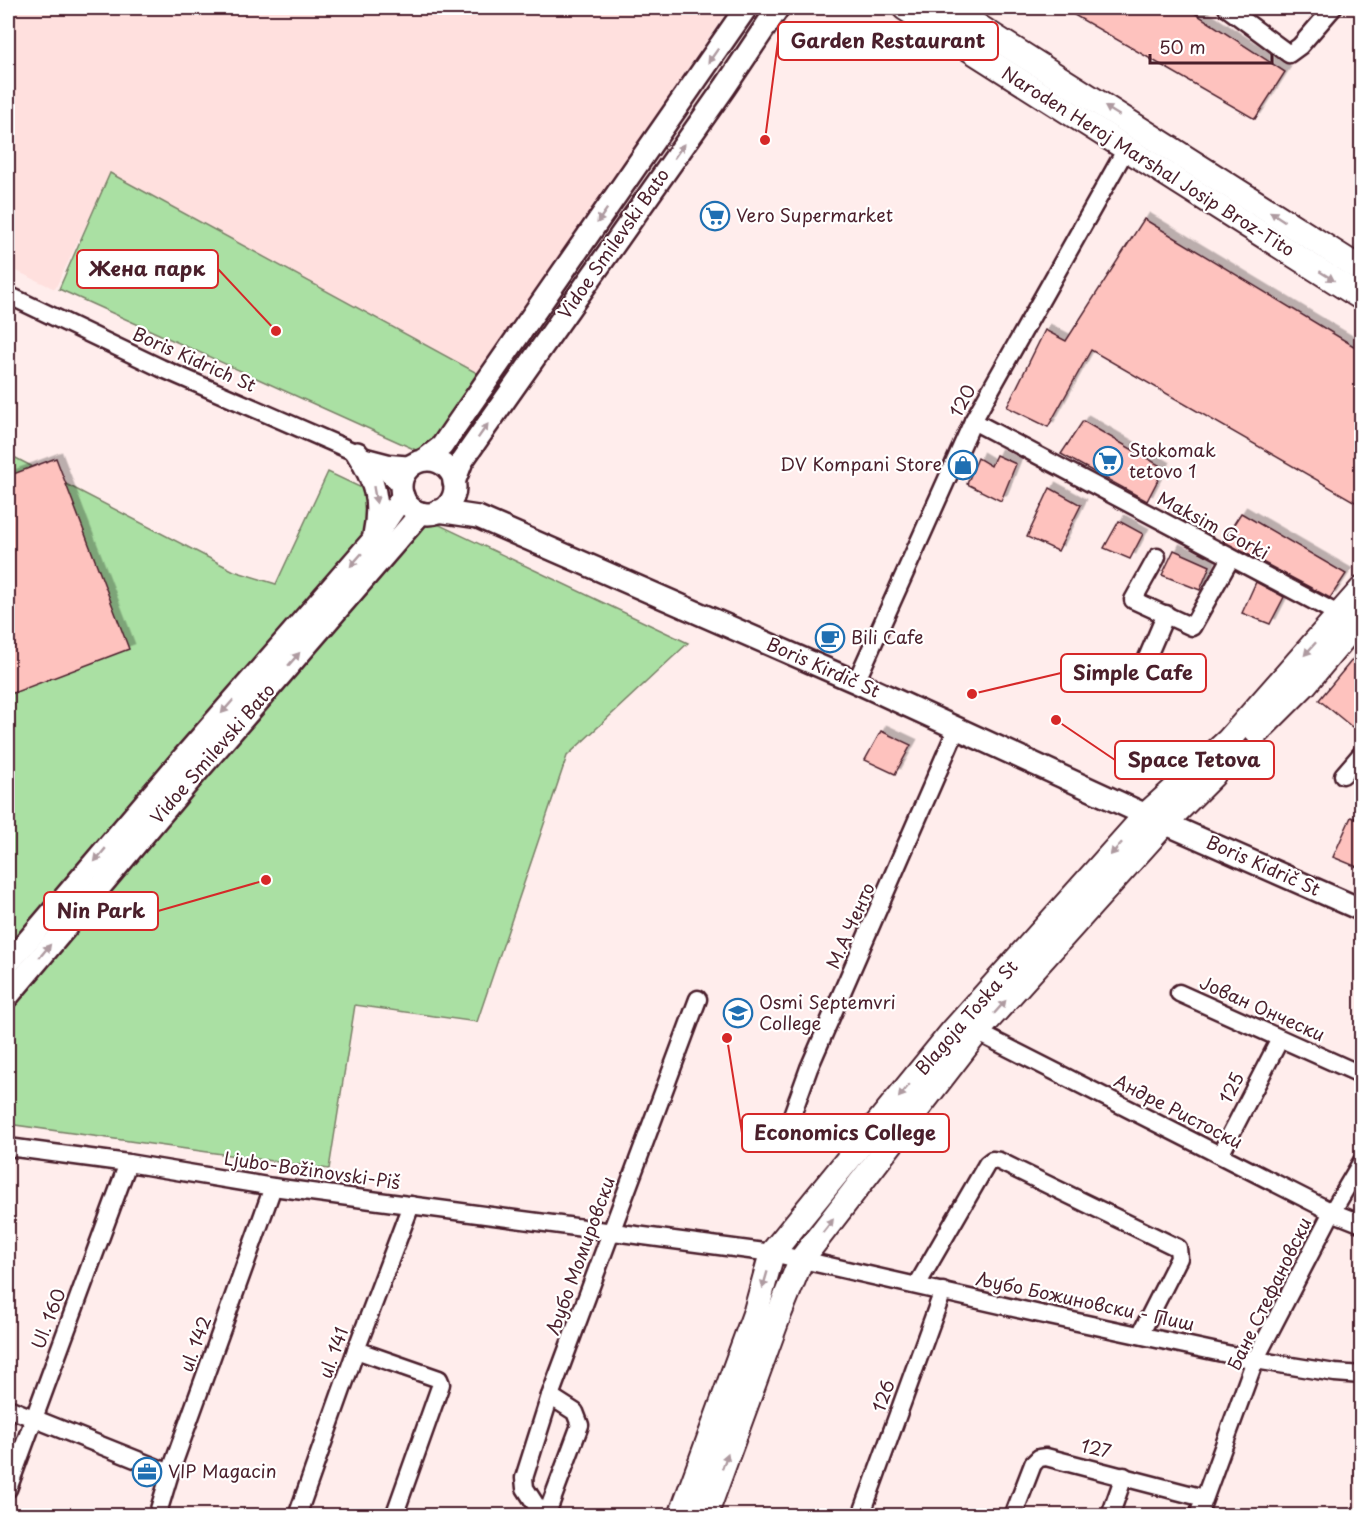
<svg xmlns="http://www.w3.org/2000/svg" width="1369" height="1523" viewBox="0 0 1369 1523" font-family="'Playpen Sans',sans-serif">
	<defs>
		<filter id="shadow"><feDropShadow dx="5.5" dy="-5.5" stdDeviation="0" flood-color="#0004"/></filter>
	</defs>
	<rect width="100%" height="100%" fill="#ffedec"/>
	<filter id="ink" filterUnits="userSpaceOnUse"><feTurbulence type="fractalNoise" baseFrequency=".0167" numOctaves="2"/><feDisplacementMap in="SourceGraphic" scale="12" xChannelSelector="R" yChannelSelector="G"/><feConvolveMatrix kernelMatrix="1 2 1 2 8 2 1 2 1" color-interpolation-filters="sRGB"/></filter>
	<g filter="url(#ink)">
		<polygon fill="#ffe0de" points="8,8 729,8 480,374 111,173 55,289 8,267"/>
		<g fill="#aae0a3" stroke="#7a8067" stroke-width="1.5">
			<polygon points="110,173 477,373 427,455 59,289"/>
			<polygon points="8,454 234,571 276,584 328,472 688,643 567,756 477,1022 355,1005 329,1169 8,1124"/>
		</g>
		<g fill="#fec2be" stroke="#4a1f2b" stroke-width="1.5" filter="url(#shadow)">
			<polygon points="1062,8 1187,8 1285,72 1255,119"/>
			<polygon points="1144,219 1362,351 1362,506 1091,350 1048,427 1007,407 1045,330 1066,341"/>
			<polygon points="1083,421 1164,468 1147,501 1061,454"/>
			<polygon points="996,455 1016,464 1001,501 967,484 978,458 991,466"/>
			<polygon points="56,458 129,649 8,695 8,476"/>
			<polygon points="1050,488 1081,505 1058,551 1027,537"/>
			<polygon points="1241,513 1346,574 1330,598 1223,541"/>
			<polygon points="1119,521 1143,534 1130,559 1104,548"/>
			<polygon points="1174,550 1210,566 1200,590 1162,575"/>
			<polygon points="1256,582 1284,597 1270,624 1242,613"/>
			<polygon points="1362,648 1362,715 1352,727 1319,700"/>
			<polygon points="881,731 911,745 895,774 865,760"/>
			<polygon points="1351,817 1362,821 1362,869 1333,857"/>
		</g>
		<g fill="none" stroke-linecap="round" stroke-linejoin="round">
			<g stroke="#4a1f2b" stroke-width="21">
				<g id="minor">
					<polyline points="1227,8 1289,54 1300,46 1333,8"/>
					<polyline points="8,295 161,368 366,457 389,463 413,465"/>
					<polyline points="973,421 1340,615"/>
					<polyline points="372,461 385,471 401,487"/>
					<polyline points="1157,557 1133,600 1192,627 1231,558"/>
					<polyline points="1166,614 1147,658 1173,677"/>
					<polyline points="856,682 973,421 1126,149"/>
					<polyline points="1343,775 1362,753"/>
					<polyline points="1179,993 1362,1075"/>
					<polyline points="977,1032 1332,1212 1362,1224"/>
					<polyline points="783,1140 809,1068 957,728"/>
					<polyline points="8,1147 128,1163 273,1187 772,1253 1040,1314 1255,1360 1335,1373 1362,1375"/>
					<polyline points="1220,1155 1280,1039"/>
					<polyline points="917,1285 987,1164 992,1160 999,1161 1178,1248 1179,1258 1140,1335"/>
					<polyline points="356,1350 439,1379 441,1384 394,1516"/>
					<polyline points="8,1408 170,1473"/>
					<polyline points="8,1489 128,1163"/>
					<polyline points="157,1516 170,1473 273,1187"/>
					<polyline points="297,1516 356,1350 411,1205"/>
					<polyline points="543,1516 525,1488 524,1478 550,1396"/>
					<polyline points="546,1516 580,1425 575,1412 550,1396 698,999"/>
					<polyline points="861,1516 943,1291"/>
					<polyline points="1013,1516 1033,1464 1039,1458 1046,1457 1204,1498"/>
					<polyline points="1110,1516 1124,1476"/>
					<polyline points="1198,1516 1255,1360 1332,1212 1362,1161"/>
				</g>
			</g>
			<g stroke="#4a1f2b" stroke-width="26">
				<g id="tertiary">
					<path d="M357,453C375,481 381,501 374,535"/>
					<polyline points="424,460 442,446 457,424 746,8"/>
					<circle cx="428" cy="487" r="27"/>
					<polyline points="454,482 462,461 478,438 725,87 778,8"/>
					<polyline points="438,511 478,517 856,682 1146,815 1362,910"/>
					<polyline points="8,964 183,758 373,540 403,496"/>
					<polyline points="8,996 196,773 421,513"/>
				</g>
			</g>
			<g stroke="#4a1f2b" stroke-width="28">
				<g id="secondary">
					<polyline points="905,8 1362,298"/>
					<polyline points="949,8 1362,270"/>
					<polyline points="1257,732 1305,684 1362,616"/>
					<polyline points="681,1516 756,1311 772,1253 952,1032 1146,815 1228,741 1362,589"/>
					<polyline points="705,1516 779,1314 801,1260 977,1032 1165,823 1213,775"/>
				</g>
			</g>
			<use href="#minor" stroke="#fff" stroke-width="16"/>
			<use href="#tertiary" stroke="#fff" stroke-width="21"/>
			<use href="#secondary" stroke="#fff" stroke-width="24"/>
		</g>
		<defs><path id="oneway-solid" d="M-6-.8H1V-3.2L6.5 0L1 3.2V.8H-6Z" transform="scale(1.5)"/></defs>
		<g fill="#ae9aa0">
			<use href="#oneway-solid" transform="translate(713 56) rotate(125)"/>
			<use href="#oneway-solid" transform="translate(1112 111) rotate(-148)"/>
			<use href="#oneway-solid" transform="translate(679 151) rotate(-55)"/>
			<use href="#oneway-solid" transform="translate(602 216) rotate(125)"/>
			<use href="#oneway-solid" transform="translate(1277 216) rotate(-147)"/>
			<use href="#oneway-solid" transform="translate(1327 276) rotate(32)"/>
			<use href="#oneway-solid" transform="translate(483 431) rotate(-55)"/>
			<use href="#oneway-solid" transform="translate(375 495) rotate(80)"/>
			<use href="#oneway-solid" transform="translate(356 560) rotate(131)"/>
			<use href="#oneway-solid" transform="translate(1310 649) rotate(132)"/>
			<use href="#oneway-solid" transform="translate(294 659) rotate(-49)"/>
			<use href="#oneway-solid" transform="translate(227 707) rotate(131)"/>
			<use href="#oneway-solid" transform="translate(1116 849) rotate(132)"/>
			<use href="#oneway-solid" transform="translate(100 855) rotate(130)"/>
			<use href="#oneway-solid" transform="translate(45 951) rotate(-50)"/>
			<use href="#oneway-solid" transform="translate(1000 1007) rotate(-48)"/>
			<use href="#oneway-solid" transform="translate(904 1091) rotate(129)"/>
			<use href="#oneway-solid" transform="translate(828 1226) rotate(-52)"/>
			<use href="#oneway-solid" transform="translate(765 1280) rotate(106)"/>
			<use href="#oneway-solid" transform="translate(725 1461) rotate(-70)"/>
		</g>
	</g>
	<defs>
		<g id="supermarket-ring" transform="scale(1.5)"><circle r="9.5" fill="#fff" stroke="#1f6fb2" stroke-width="1.5"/><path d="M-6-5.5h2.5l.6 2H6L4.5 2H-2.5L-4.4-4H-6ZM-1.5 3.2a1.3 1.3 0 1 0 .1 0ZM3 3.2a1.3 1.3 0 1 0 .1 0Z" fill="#1f6fb2"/></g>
		<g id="shop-ring" transform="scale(1.5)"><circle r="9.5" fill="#fff" stroke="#1f6fb2" stroke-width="1.5"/><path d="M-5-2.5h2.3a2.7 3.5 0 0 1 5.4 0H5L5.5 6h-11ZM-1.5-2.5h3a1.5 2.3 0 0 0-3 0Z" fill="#1f6fb2"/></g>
		<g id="cafe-ring" transform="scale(1.5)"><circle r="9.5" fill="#fff" stroke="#1f6fb2" stroke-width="1.5"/><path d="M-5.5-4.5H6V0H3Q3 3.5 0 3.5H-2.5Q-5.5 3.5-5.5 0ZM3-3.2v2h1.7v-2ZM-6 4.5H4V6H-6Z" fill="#1f6fb2"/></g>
		<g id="school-ring" transform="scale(1.5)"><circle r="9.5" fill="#fff" stroke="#1f6fb2" stroke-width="1.5"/><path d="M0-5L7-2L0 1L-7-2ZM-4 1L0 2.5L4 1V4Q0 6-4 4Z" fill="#1f6fb2"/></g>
		<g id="office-ring" transform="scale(1.5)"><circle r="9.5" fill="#fff" stroke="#1f6fb2" stroke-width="1.5"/><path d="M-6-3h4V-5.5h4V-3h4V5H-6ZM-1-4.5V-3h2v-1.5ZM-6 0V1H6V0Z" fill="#1f6fb2"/></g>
	</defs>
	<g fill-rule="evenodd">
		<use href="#supermarket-ring" x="715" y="216"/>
		<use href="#supermarket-ring" x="1108" y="461"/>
		<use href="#shop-ring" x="963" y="465"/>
		<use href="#cafe-ring" x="830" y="638"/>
		<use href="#school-ring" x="738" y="1013"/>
		<use href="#office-ring" x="147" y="1472"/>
	</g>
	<g text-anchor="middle" stroke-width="4.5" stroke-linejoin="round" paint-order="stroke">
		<g font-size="18" fill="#4a1f2b" stroke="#fff">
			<text transform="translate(1148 162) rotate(32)" y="6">Naroden Heroj Marshal Josip Broz-Tito</text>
			<text transform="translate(614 244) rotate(-55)" y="6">Vidoe Smilevski Bato</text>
			<text transform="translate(194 360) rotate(24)" y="6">Boris Kidrich St</text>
			<text transform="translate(963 401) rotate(-62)" y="6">120</text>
			<text transform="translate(1213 526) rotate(28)" y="6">Maksim Gorki</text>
			<text transform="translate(823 668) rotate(24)" y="6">Boris Kirdič St</text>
			<text transform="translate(213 754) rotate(-49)" y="6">Vidoe Smilevski Bato</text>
			<text transform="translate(1263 866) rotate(24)" y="6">Boris Kidrič St</text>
			<text transform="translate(851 926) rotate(-66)" y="6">М.А Ченто</text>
			<text transform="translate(1262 1009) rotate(24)" y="6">Јован Ончески</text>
			<text transform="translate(967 1018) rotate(-49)" y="6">Blagoja Toska St</text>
			<text transform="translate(1232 1088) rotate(-63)" y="6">125</text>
			<text transform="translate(1178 1112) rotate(27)" y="6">Андре Ристоски</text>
			<text transform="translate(312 1171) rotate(8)" y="6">Ljubo-Božinovski-Piš</text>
			<text transform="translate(581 1256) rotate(-70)" y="6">Љубо Момировски</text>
			<text transform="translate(1270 1294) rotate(-64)" y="6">Бане Стефановски</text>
			<text transform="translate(1085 1302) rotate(12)" y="6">Љубо Божиновски - Пиш</text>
			<text transform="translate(49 1319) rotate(-69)" y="6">Ul. 160</text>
			<text transform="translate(196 1344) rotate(-70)" y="6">ul. 142</text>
			<text transform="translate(334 1353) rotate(-70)" y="6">ul. 141</text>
			<text transform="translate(884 1396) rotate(-70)" y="6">126</text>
			<text transform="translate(1096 1449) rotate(13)" y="6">127</text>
		</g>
		<g font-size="18" fill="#4a1f2b" stroke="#fff" text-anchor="start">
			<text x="736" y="222">Vero Supermarket</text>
			<text x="1129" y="457">Stokomak<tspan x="1129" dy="21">tetovo 1</tspan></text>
			<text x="942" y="471" text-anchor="end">DV Kompani Store</text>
			<text x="851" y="644">Bili Cafe</text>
			<text x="759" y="1009">Osmi Septemvri<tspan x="759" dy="21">College</tspan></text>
			<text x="168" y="1478">VIP Magacin</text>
		</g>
	</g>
	<path fill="none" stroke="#d62828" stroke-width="2" d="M765 140L778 41M276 331L218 269M972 694L1061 673M1056 720L1115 760M266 880L158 911M727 1038L742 1133"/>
	<g fill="#d62828" stroke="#fff" stroke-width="2">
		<circle cx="765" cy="140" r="6"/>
		<circle cx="276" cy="331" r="6"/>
		<circle cx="972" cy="694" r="6"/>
		<circle cx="1056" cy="720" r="6"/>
		<circle cx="266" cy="880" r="6"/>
		<circle cx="727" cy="1038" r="6"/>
	</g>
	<g fill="#fff" stroke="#d62828" stroke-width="2">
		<rect x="778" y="22" width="220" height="38" rx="6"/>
		<rect x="77" y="250" width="141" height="38" rx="6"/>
		<rect x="1061" y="654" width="145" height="38" rx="6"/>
		<rect x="1115" y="741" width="159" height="38" rx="6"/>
		<rect x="44" y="892" width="114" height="38" rx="6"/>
		<rect x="742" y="1114" width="207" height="38" rx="6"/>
	</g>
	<g font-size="20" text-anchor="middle" font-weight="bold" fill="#4a1f2b">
		<text x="888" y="48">Garden Restaurant</text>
		<text x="147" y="276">Жена парк</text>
		<text x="1133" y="680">Simple Cafe</text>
		<text x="1194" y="767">Space Tetova</text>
		<text x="101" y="918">Nin Park</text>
		<text x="845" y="1140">Economics College</text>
	</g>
	<rect width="1369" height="1523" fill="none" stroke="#fff" stroke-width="30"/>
	<rect x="15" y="15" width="1339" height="1493" fill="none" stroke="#4a1f2b" stroke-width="2" filter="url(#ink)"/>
	<path d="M1150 54v9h122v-9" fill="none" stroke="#4a1f2b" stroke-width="3"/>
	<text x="1159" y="54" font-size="18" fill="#4a1f2b" stroke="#ffffff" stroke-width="4.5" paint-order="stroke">50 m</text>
</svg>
